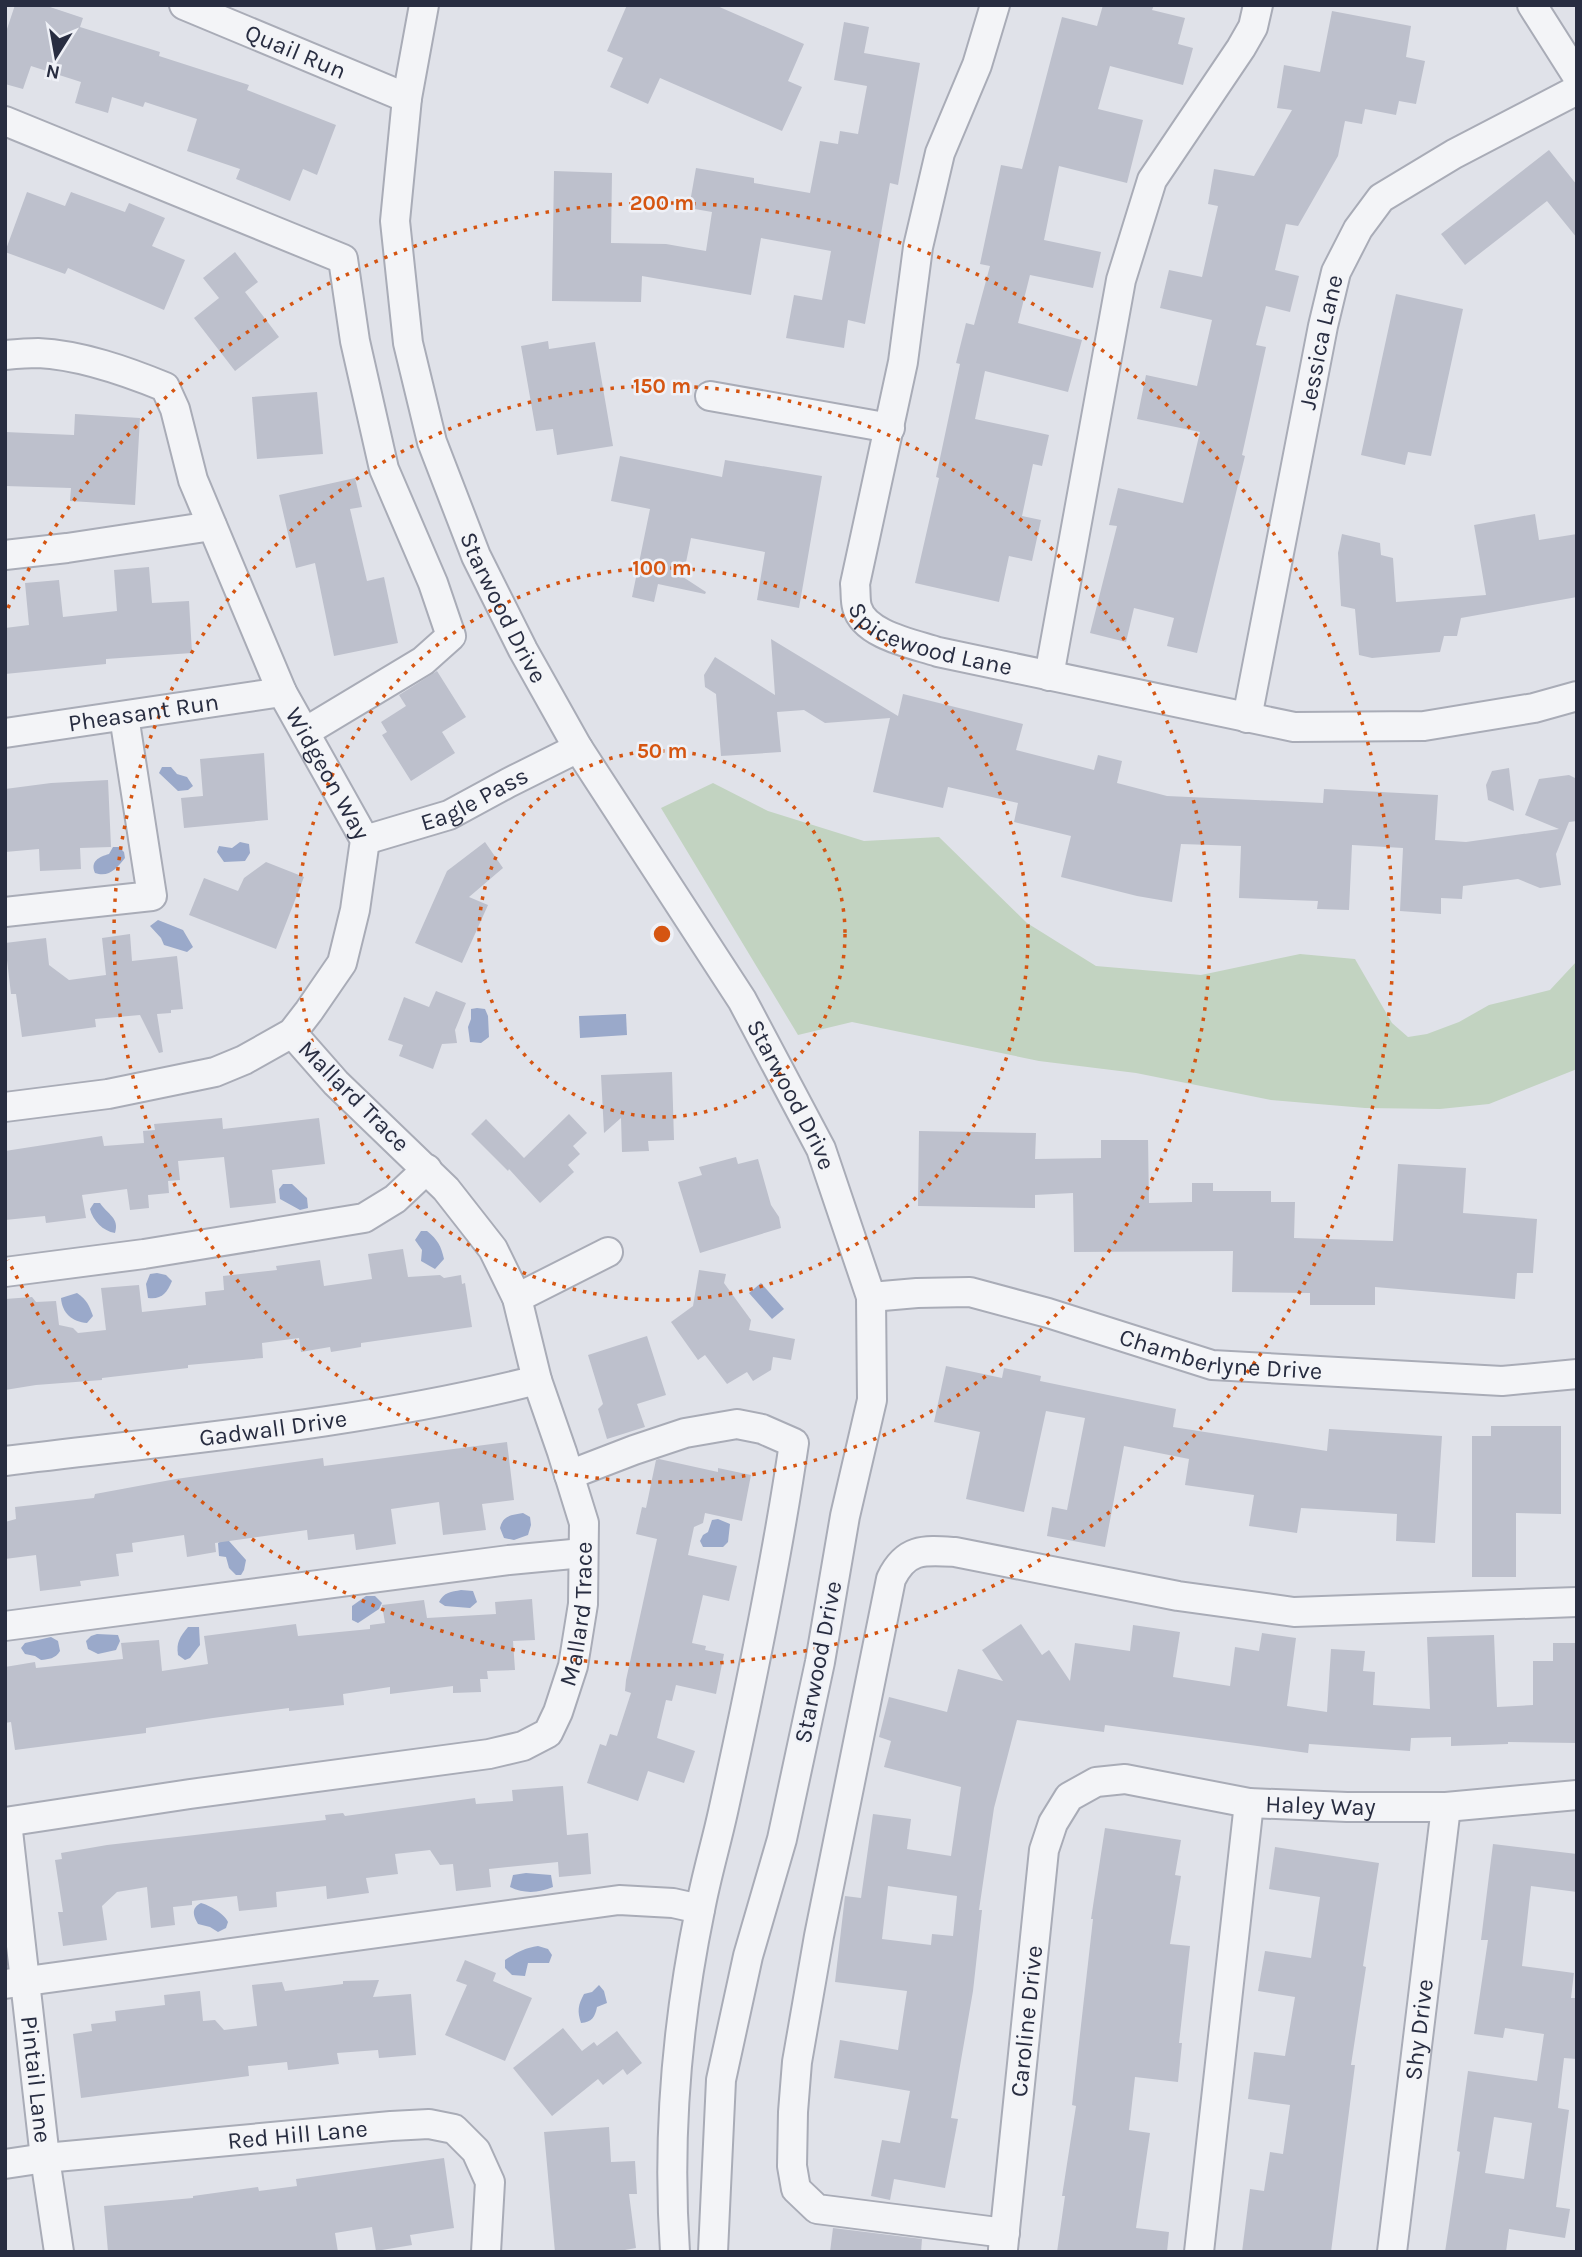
<svg xmlns="http://www.w3.org/2000/svg" width="1582" height="2257" viewBox="0 0 1582 2257" font-family="Karla,sans-serif">
	<rect width="100%" height="100%" fill="#e0e2e9"/>
	<polygon fill="#c2d3c1" points="713,783 768,811 864,841 939,837 1027,923 1096,966 1201,975 1300,954 1355,959 1392,1023 1408,1037 1427,1034 1459,1022 1489,1005 1550,990 1577,961 1577,1069 1489,1104 1440,1109 1365,1108 1271,1100 1136,1073 1039,1061 852,1022 798,1035 661,808"/>
	<g fill="#9aa9ca">
		<polygon points="162,767 171,767 177,774 187,777 193,786 188,790 178,791 159,773"/>
		<polygon points="240,842 249,844 250,853 245,861 224,862 217,852 219,846 232,848"/>
		<path d="M113,847H119L124,852L125,858C117,868 109,878 95,873C90,861 99,857 109,854Z"/>
		<polygon points="158,920 183,930 193,947 187,952 164,945 161,938 150,926"/>
		<polygon points="477,1008 485,1009 488,1016 489,1037 481,1043 470,1042 468,1027 471,1019 471,1009"/>
		<polygon points="626,1014 627,1035 580,1038 579,1016"/>
		<polygon points="283,1184 292,1184 307,1198 308,1208 300,1210 280,1199 279,1189"/>
		<path d="M94,1203H100C107,1214 120,1218 115,1233C103,1231 93,1221 90,1209Z"/>
		<path d="M421,1231H427C438,1240 441,1246 444,1259L435,1269L421,1261L422,1250L415,1240Z"/>
		<path d="M157,1273L166,1275L172,1281C167,1293 161,1300 148,1298L146,1284L150,1274Z"/>
		<polygon points="761,1283 784,1309 772,1319 749,1293"/>
		<path d="M77,1293C87,1300 89,1305 93,1316L87,1323C72,1322 62,1313 61,1298Z"/>
		<path d="M523,1513L530,1517L531,1525L528,1535L514,1540L504,1538L500,1528C503,1515 512,1515 523,1513Z"/>
		<polygon points="718,1519 730,1524 728,1542 723,1547 703,1547 700,1541 703,1535 708,1532 712,1520"/>
		<polygon points="223,1540 229,1541 246,1560 244,1570 241,1575 236,1575 229,1568 226,1557 219,1556 218,1543"/>
		<path d="M461,1590L473,1591L477,1602L470,1608L445,1606L439,1602C444,1592 451,1592 461,1590Z"/>
		<polygon points="366,1596 375,1596 382,1603 379,1609 358,1623 352,1620 352,1606"/>
		<path d="M188,1627H199L200,1645L190,1658L185,1660L178,1655C176,1642 180,1637 188,1627Z"/>
		<polygon points="97,1634 118,1635 120,1641 116,1650 98,1654 88,1649 86,1641 91,1636"/>
		<path d="M51,1637L58,1641L60,1651C55,1659 49,1659 41,1660L35,1656L25,1654L21,1648L25,1643Z"/>
		<path d="M526,1873L551,1875L553,1887C539,1893 524,1894 510,1887L513,1875Z"/>
		<path d="M201,1903C209,1905 225,1914 228,1922L226,1928L218,1932L210,1927L198,1924C193,1915 191,1908 201,1903Z"/>
		<path d="M538,1946L548,1949L552,1955L549,1963H528L525,1976L512,1975L505,1968V1960C517,1952 525,1948 538,1946Z"/>
		<path d="M599,1985L604,1991L607,2003L597,2007C595,2017 592,2022 581,2023C577,2011 578,2005 584,1994L592,1992Z"/>
	</g>
	<g fill="#bdc0cc" fill-rule="evenodd">
		<polygon points="15,5 44,5 83,18 80,27 160,52 159,56 249,85 247,90 336,125 317,175 303,169 290,201 236,179 240,169 187,151 197,119 145,102 143,107 112,97 108,113 75,103 81,82 31,66 23,89 5,84 5,35"/>
		<polygon points="627,5 715,5 804,44 788,81 802,87 782,131 660,78 648,104 610,87 623,58 607,51"/>
		<polygon points="1103,5 1154,5 1152,10 1185,18 1178,44 1193,48 1183,85 1110,66 1098,109 1143,120 1127,183 1059,166 1044,240 1101,252 1093,288 1030,275 1018,323 1082,340 1068,392 985,371 975,419 1049,435 1042,466 1033,464 1022,516 1041,520 1032,561 1009,556 999,602 915,583 939,478 936,477 960,364 956,363 966,323 974,325 990,266 980,264 1001,165 1022,169 1062,17 1097,26"/>
		<polygon points="1332,11 1411,26 1406,57 1425,61 1416,104 1399,101 1396,115 1365,109 1362,124 1345,121 1338,156 1298,226 1286,224 1275,270 1299,276 1290,312 1266,306 1256,345 1266,347 1242,455 1245,456 1197,653 1167,646 1174,618 1134,608 1126,642 1090,633 1117,526 1109,525 1118,488 1183,503 1200,432 1137,419 1146,375 1197,386 1212,320 1160,308 1169,270 1202,277 1218,206 1208,204 1214,169 1254,176 1292,110 1277,108 1284,65 1320,72"/>
		<polygon points="844,22 869,27 864,53 920,63 898,185 890,183 865,324 848,320 844,348 786,338 794,295 822,300 831,251 761,238 751,295 642,276 641,302 552,301 554,171 612,173 611,243 666,244 706,251 712,212 689,208 696,168 754,178 754,183 810,193 820,141 838,144 840,131 858,134 867,86 834,80"/>
		<polygon points="1549,150 1577,185 1577,238 1547,201 1465,265 1441,234"/>
		<polygon points="27,192 65,206 71,192 125,212 129,203 165,218 152,246 185,260 164,310 68,268 65,274 5,252"/>
		<polygon points="235,252 258,282 245,292 279,337 235,371 194,318 219,298 203,278"/>
		<polygon points="1396,294 1463,309 1431,456 1408,452 1405,465 1361,455"/>
		<polygon points="548,341 549,349 595,342 613,446 557,455 553,429 536,431 521,346"/>
		<polygon points="317,392 323,454 257,459 252,397"/>
		<polygon points="75,414 140,418 135,505 70,501 71,488 5,486 5,432 74,435"/>
		<polygon points="620,456 722,477 725,460 822,476 799,608 757,600 765,552 691,538 683,577 706,592 705,594 658,584 654,602 632,597 650,509 611,501"/>
		<polygon points="355,478 362,507 350,509 367,581 384,577 398,643 334,656 315,563 296,568 279,495"/>
		<polygon points="1535,514 1539,540 1577,534 1577,597 1461,618 1457,636 1444,636 1440,652 1372,658 1359,655 1355,609 1341,606 1338,553 1342,534 1380,543 1381,555 1393,558 1396,602 1486,595 1474,525"/>
		<polygon points="149,567 152,603 189,601 192,653 106,659 106,664 5,674 5,628 29,625 25,583 59,580 63,617 117,611 114,570"/>
		<polygon points="771,639 898,716 903,694 1023,724 1016,750 1094,770 1098,755 1122,761 1117,783 1167,796 1323,803 1324,789 1438,795 1435,840 1466,842 1559,829 1525,815 1539,779 1569,775 1577,779 1577,821 1569,822 1556,854 1561,885 1540,888 1518,879 1463,886 1462,899 1441,898 1441,914 1400,911 1403,848 1352,845 1349,910 1317,909 1318,901 1239,898 1241,846 1181,844 1172,902 1137,896 1061,877 1071,836 1014,822 1018,803 948,787 943,808 873,792 890,718 825,723 804,710 777,712 781,752 721,756 716,694 705,687 704,675 715,657 775,695"/>
		<polygon points="437,671 466,717 442,732 455,753 411,781 382,735 387,732 381,722 406,706 399,695"/>
		<polygon points="264,753 268,820 184,828 181,798 203,796 200,759"/>
		<polygon points="1509,768 1514,811 1488,800 1486,785 1492,771"/>
		<polygon points="108,780 111,847 80,848 81,869 40,871 39,849 5,852 5,789 51,783"/>
		<polygon points="485,842 503,868 469,897 488,905 462,963 415,943 447,871"/>
		<polygon points="266,862 304,877 276,949 189,915 204,878 238,891 244,878"/>
		<polygon points="130,934 132,961 177,956 183,1009 171,1010 171,1013 157,1014 163,1052 159,1053 140,1015 95,1019 96,1027 22,1037 16,994 11,994 5,943 46,938 49,965 69,980 106,975 102,938"/>
		<polygon points="436,991 466,1003 455,1030 457,1043 442,1044 433,1069 399,1056 403,1045 388,1040 404,997 429,1007"/>
		<polygon points="672,1072 674,1140 648,1141 649,1151 622,1152 621,1118 604,1133 601,1075"/>
		<polygon points="569,1114 587,1133 573,1146 580,1154 568,1165 574,1172 540,1203 509,1169 508,1171 471,1134 486,1119 524,1158"/>
		<polygon points="222,1118 223,1129 319,1118 325,1164 272,1170 276,1203 230,1208 224,1157 178,1161 180,1180 168,1181 169,1193 148,1195 149,1208 130,1210 127,1189 82,1195 86,1218 46,1223 45,1216 5,1220 5,1151 102,1136 104,1146 144,1143 143,1131 155,1130 154,1124"/>
		<polygon points="919,1131 1036,1133 1035,1159 1101,1158 1101,1140 1148,1140 1149,1203 1192,1202 1192,1183 1213,1183 1213,1191 1271,1191 1271,1202 1295,1202 1294,1238 1393,1241 1398,1164 1466,1168 1463,1213 1537,1219 1533,1273 1517,1273 1515,1299 1375,1287 1375,1305 1310,1305 1310,1293 1232,1292 1233,1251 1074,1252 1073,1193 1035,1195 1035,1208 918,1206"/>
		<polygon points="736,1157 738,1164 758,1159 771,1205 779,1217 781,1228 700,1253 678,1182 702,1175 699,1167"/>
		<polygon points="403,1249 408,1277 440,1275 444,1278 461,1275 462,1284 465,1283 472,1327 361,1343 361,1347 331,1352 330,1347 301,1352 299,1338 262,1343 263,1358 188,1365 188,1368 102,1378 102,1380 36,1385 5,1390 5,1299 32,1297 36,1302 56,1301 59,1325 73,1328 78,1333 106,1330 101,1288 139,1285 142,1312 206,1305 205,1292 224,1290 223,1276 277,1270 276,1266 320,1260 324,1286 372,1279 368,1254"/>
		<polygon points="699,1270 726,1274 724,1283 751,1320 749,1330 795,1339 791,1360 773,1357 771,1370 753,1381 747,1372 727,1384 705,1355 698,1360 671,1322 693,1306"/>
		<polygon points="647,1336 666,1395 637,1404 645,1427 607,1439 598,1409 603,1404 588,1355"/>
		<polygon points="946,1366 1002,1378 1004,1368 1041,1376 1040,1381 1176,1409 1173,1427 1327,1451 1329,1429 1442,1436 1435,1543 1396,1541 1397,1514 1301,1508 1297,1533 1249,1526 1254,1495 1185,1485 1189,1459 1124,1446 1105,1547 1047,1536 1052,1507 1067,1510 1085,1418 1046,1411 1024,1512 966,1499 980,1432 934,1422"/>
		<polygon points="1491,1426 1561,1426 1561,1514 1516,1513 1516,1577 1472,1577 1472,1436 1491,1436"/>
		<polygon points="507,1442 514,1500 482,1504 486,1530 443,1535 439,1502 391,1509 396,1544 356,1550 354,1534 308,1540 307,1530 215,1543 216,1552 187,1557 184,1535 132,1543 133,1552 116,1554 119,1576 80,1581 81,1586 40,1591 36,1555 5,1559 5,1522 16,1519 15,1507 94,1498 95,1494 176,1479 323,1458 324,1466"/>
		<polygon points="659,1459 718,1472 718,1468 751,1475 742,1521 705,1513 703,1523 694,1527 688,1555 737,1566 729,1601 703,1595 692,1643 706,1646 705,1650 724,1654 716,1694 676,1685 672,1701 666,1700 657,1738 695,1751 684,1783 648,1771 638,1801 587,1783 600,1744 606,1746 610,1734 617,1736 631,1693 625,1691 626,1680 657,1539 636,1534 642,1507 646,1508 656,1460"/>
		<polygon points="532,1599 535,1640 513,1641 515,1670 487,1671 488,1679 480,1679 481,1692 453,1693 453,1686 390,1694 390,1687 343,1694 344,1705 289,1711 289,1708 213,1718 146,1728 146,1733 15,1750 11,1722 5,1723 5,1667 35,1662 36,1668 123,1659 121,1643 159,1640 162,1671 208,1664 204,1636 296,1624 298,1636 370,1629 370,1625 385,1623 382,1605 424,1600 427,1618 496,1614 495,1602"/>
		<path d="M1021,1624L1042,1655L1049,1650L1070,1681L1075,1643L1130,1651L1133,1625L1180,1632L1173,1677L1230,1686L1235,1647L1259,1651L1262,1633L1296,1638L1287,1706L1327,1712L1331,1649L1365,1651L1363,1671L1375,1672L1373,1705L1430,1709L1427,1637L1494,1635L1497,1707L1533,1705V1661H1553V1643H1577V1743L1508,1742V1744L1451,1746V1737L1411,1738L1410,1751L1309,1744L1308,1753L1105,1725L1104,1732L1017,1720L994,1808L979,1910H982L973,1991L951,2118L958,2119L945,2188L894,2179L890,2200L871,2196L882,2140L900,2143L910,2091L834,2078L840,2040L898,2050L907,1991L835,1982L845,1896L861,1898L873,1814L911,1819L907,1849L951,1856L961,1787L884,1767L891,1741L879,1737L889,1697L947,1712L958,1669L1003,1681L982,1650ZM888,1886L957,1896L953,1936L932,1934L931,1945L882,1939Z"/>
		<polygon points="563,1786 567,1835 588,1833 591,1874 559,1877 558,1862 489,1869 491,1887 456,1891 453,1864 440,1865 430,1850 395,1854 398,1874 366,1878 369,1893 327,1899 326,1886 276,1892 277,1907 239,1911 237,1896 192,1901 192,1905 173,1907 175,1925 151,1928 147,1887 117,1892 102,1906 107,1940 63,1946 58,1912 63,1912 55,1860 62,1859 61,1853 107,1845 326,1820 325,1815 343,1813 345,1816 475,1798 476,1804 513,1801 512,1790"/>
		<polygon points="1105,1828 1181,1840 1175,1875 1181,1876 1170,1944 1190,1946 1179,2043 1182,2043 1178,2082 1135,2077 1129,2130 1150,2133 1136,2228 1169,2232 1167,2252 1057,2252 1065,2196 1062,2196 1076,2106 1072,2105 1093,1919 1091,1919"/>
		<path d="M1493,1844L1577,1854V1892L1531,1886L1522,1966L1574,1973L1571,1998H1577V2059L1564,2058L1558,2108L1569,2110L1556,2207L1570,2209L1565,2238L1509,2229L1506,2252H1445L1460,2152L1457,2151L1468,2071L1537,2081L1544,2034L1505,2028L1503,2038L1474,2034L1488,1940H1481ZM1494,2117L1532,2123L1524,2179L1485,2173Z"/>
		<polygon points="1275,1847 1379,1863 1363,1966 1366,1967 1351,2065 1355,2065 1331,2252 1242,2252 1250,2189 1264,2191 1270,2152 1283,2154 1290,2105 1248,2099 1254,2052 1285,2056 1295,1997 1258,1991 1265,1951 1311,1958 1320,1897 1269,1889"/>
		<polygon points="465,1960 496,1973 493,1981 532,1998 505,2061 445,2035 467,1985 456,1981"/>
		<polygon points="379,1980 373,1997 411,1994 416,2055 379,2058 378,2050 337,2053 339,2064 288,2070 287,2062 248,2066 249,2076 81,2098 73,2034 92,2031 91,2024 116,2021 115,2011 165,2005 164,1995 200,1991 203,2021 215,2020 224,2030 257,2026 252,1985 282,1982 285,1991 343,1984 343,1981"/>
		<polygon points="563,2028 582,2051 594,2042 597,2046 617,2031 642,2063 627,2075 623,2069 603,2085 598,2079 552,2116 513,2068"/>
		<polygon points="609,2127 611,2162 635,2161 637,2194 629,2194 636,2248 625,2250 625,2252 555,2252 544,2132"/>
		<polygon points="444,2158 454,2228 410,2235 412,2245 376,2251 372,2227 335,2233 338,2252 108,2252 104,2206 193,2198 193,2196 258,2187 259,2191 297,2186 296,2179"/>
		<polygon points="833,2228 922,2239 921,2252 830,2252"/>
	</g>
	<g fill="none" stroke-linecap="round" stroke-linejoin="round">
		<g stroke="#a9acb7" stroke-width="32">
			<g id="minor">
				<path id="s1" d="M184,5L407,98"/>
				<path id="s2" d="M424,5L407,98L395,221L408,343L432,442L476,556L523,650L578,748L742,1000L821,1149L871,1297L872,1400L845,1516L820,1662L782,1839L748,1956L721,2080L713,2252"/>
				<path id="s3" d="M995,5L977,65L940,153L918,247L903,362L855,584C856,592 855,600 857,607C864,635 914,644 938,652L1294,727L1424,726L1534,708L1577,696"/>
				<polyline points="1532,5 1577,76"/>
				<polyline points="5,121 343,259 355,341 384,469 433,583 451,636 423,661 305,732"/>
				<path id="s4" d="M5,355C16,354 27,353 38,353C81,355 126,371 165,387L175,409L193,480L282,692L365,840L355,910L342,963L309,1011L292,1033L244,1060L215,1072L108,1094L5,1107"/>
				<polyline points="710,396 890,428"/>
				<polyline points="5,555 67,548 212,526"/>
				<polyline points="1049,676 1121,280 1152,180 1241,48 1253,27 1258,5"/>
				<path id="s5" d="M1247,718L1323,326L1336,272L1358,229L1381,198L1454,154L1577,90"/>
				<path id="s6" d="M5,733L282,692"/>
				<path id="s7" d="M365,840L449,815L508,783L578,748"/>
				<polyline points="5,912 152,896 124,716"/>
				<polyline points="5,1272 144,1254 364,1218 395,1199 427,1169"/>
				<path id="s8" d="M871,1297L917,1293L970,1292L1048,1313L1212,1365L1502,1381L1577,1374"/>
				<polyline points="517,1298 608,1252"/>
				<path id="s9" d="M5,1461C183,1439 363,1424 537,1380"/>
				<path d="M569,1475L634,1450L685,1433L737,1424L762,1429L794,1443C776,1566 750,1690 723,1812C716,1844 706,1877 700,1910C677,2022 667,2137 675,2252"/>
				<polyline points="5,1626 509,1560 583,1553"/>
				<path id="s10" d="M5,1822L190,1794L489,1754L523,1746L548,1733L558,1712L573,1666L583,1604L584,1523L562,1452L537,1380L517,1298L493,1249L446,1189L336,1083L292,1033"/>
				<path id="s11" d="M7,1822L45,2158L59,2252"/>
				<polyline points="5,1984 619,1900 673,1903 700,1909"/>
				<path id="s12" d="M5,2164L45,2158L391,2126L429,2124L454,2129L476,2151L490,2182L486,2252"/>
				<path d="M1005,2233L817,2209L796,2189L792,2166L793,2112L797,2062L819,1936L891,1579C906,1548 924,1550 955,1552L1178,1596L1294,1612L1577,1602"/>
				<path id="s13" d="M1003,2249L1044,1850L1053,1823L1069,1797L1096,1782L1125,1779L1249,1803L1347,1807H1446L1577,1795"/>
				<polyline points="1199,2252 1249,1803"/>
				<path id="s14" d="M1392,2252L1446,1807"/>
			</g>
		</g>
		<use href="#minor" stroke="#f3f4f7" stroke-width="28"/>
	</g>
	<g fill="none" stroke="#d55511" stroke-width="3.5" stroke-dasharray="3.5 7">
		<circle cx="662" cy="934" r="183"/>
		<circle cx="662" cy="934" r="366"/>
		<circle cx="662" cy="934" r="548"/>
		<path d="M8 608A731 731 0 1 1 8 1260"/>
	</g>
	<g text-anchor="middle" stroke-width="5" stroke-linejoin="round" paint-order="stroke">
		<g font-size="24" fill="#282d41" stroke="#eff1f7">
			<text dy="8" stroke="none"><textPath href="#s1" startOffset="121">Quail Run</textPath></text>
			<text dy="8" stroke="none"><textPath href="#s5" startOffset="383">Jessica Lane</textPath></text>
			<text dy="8" stroke="none"><textPath href="#s2" startOffset="623">Starwood Drive</textPath></text>
			<text dy="8" stroke="none"><textPath href="#s3" startOffset="705">Spicewood Lane</textPath></text>
			<text dy="8" stroke="none"><textPath href="#s6" startOffset="140">Pheasant Run</textPath></text>
			<text dy="8" stroke="none"><textPath href="#s4" startOffset="586">Widgeon Way</textPath></text>
			<text dy="8" stroke="none"><textPath href="#s7" startOffset="117">Eagle Pass</textPath></text>
			<text transform="translate(354 1096) rotate(45)" y="8">Mallard Trace</text>
			<text dy="8" stroke="none"><textPath href="#s2" startOffset="1190">Starwood Drive</textPath></text>
			<text dy="8" stroke="none"><textPath href="#s8" startOffset="359">Chamberlyne Drive</textPath></text>
			<text dy="8" stroke="none"><textPath href="#s9" startOffset="270">Gadwall Drive</textPath></text>
			<text dy="8" stroke="none"><textPath href="#s10" startOffset="676">Mallard Trace</textPath></text>
			<text transform="translate(818 1662) rotate(-79)" y="8">Starwood Drive</text>
			<text dy="8" stroke="none"><textPath href="#s13" startOffset="718">Haley Way</textPath></text>
			<text dy="8" stroke="none"><textPath href="#s13" startOffset="229">Caroline Drive</textPath></text>
			<text dy="8" stroke="none"><textPath href="#s14" startOffset="224">Shy Drive</textPath></text>
			<text dy="8" stroke="none"><textPath href="#s11" startOffset="259">Pintail Lane</textPath></text>
			<text dy="8" stroke="none"><textPath href="#s12" startOffset="294">Red Hill Lane</textPath></text>
		</g>
	</g>
	<circle cx="662" cy="934" r="10" fill="#d55511" stroke="#eff1f7" stroke-width="3.5"/>
	<g font-size="21" text-anchor="middle" font-weight="bold" fill="#d55511" stroke="#eff1f7" stroke-width="5" stroke-linejoin="round" paint-order="stroke">
		<text x="662" y="210">200 m</text>
		<text x="662" y="393">150 m</text>
		<text x="662" y="575">100 m</text>
		<text x="662" y="758">50 m</text>
	</g>
	<rect width="1582" height="2257" fill="none" stroke="#282d41" stroke-width="14"/>
	<g transform="translate(56 56) rotate(191)" stroke="#eff1f7" stroke-width="5" paint-order="stroke">
	<path d="M0-5L12 26L0 18L-12 26Z" fill="#282d41"/>
	<text y="-10" font-size="19" font-weight="bold" text-anchor="middle" fill="#282d41">N</text>
	</g>
</svg>
